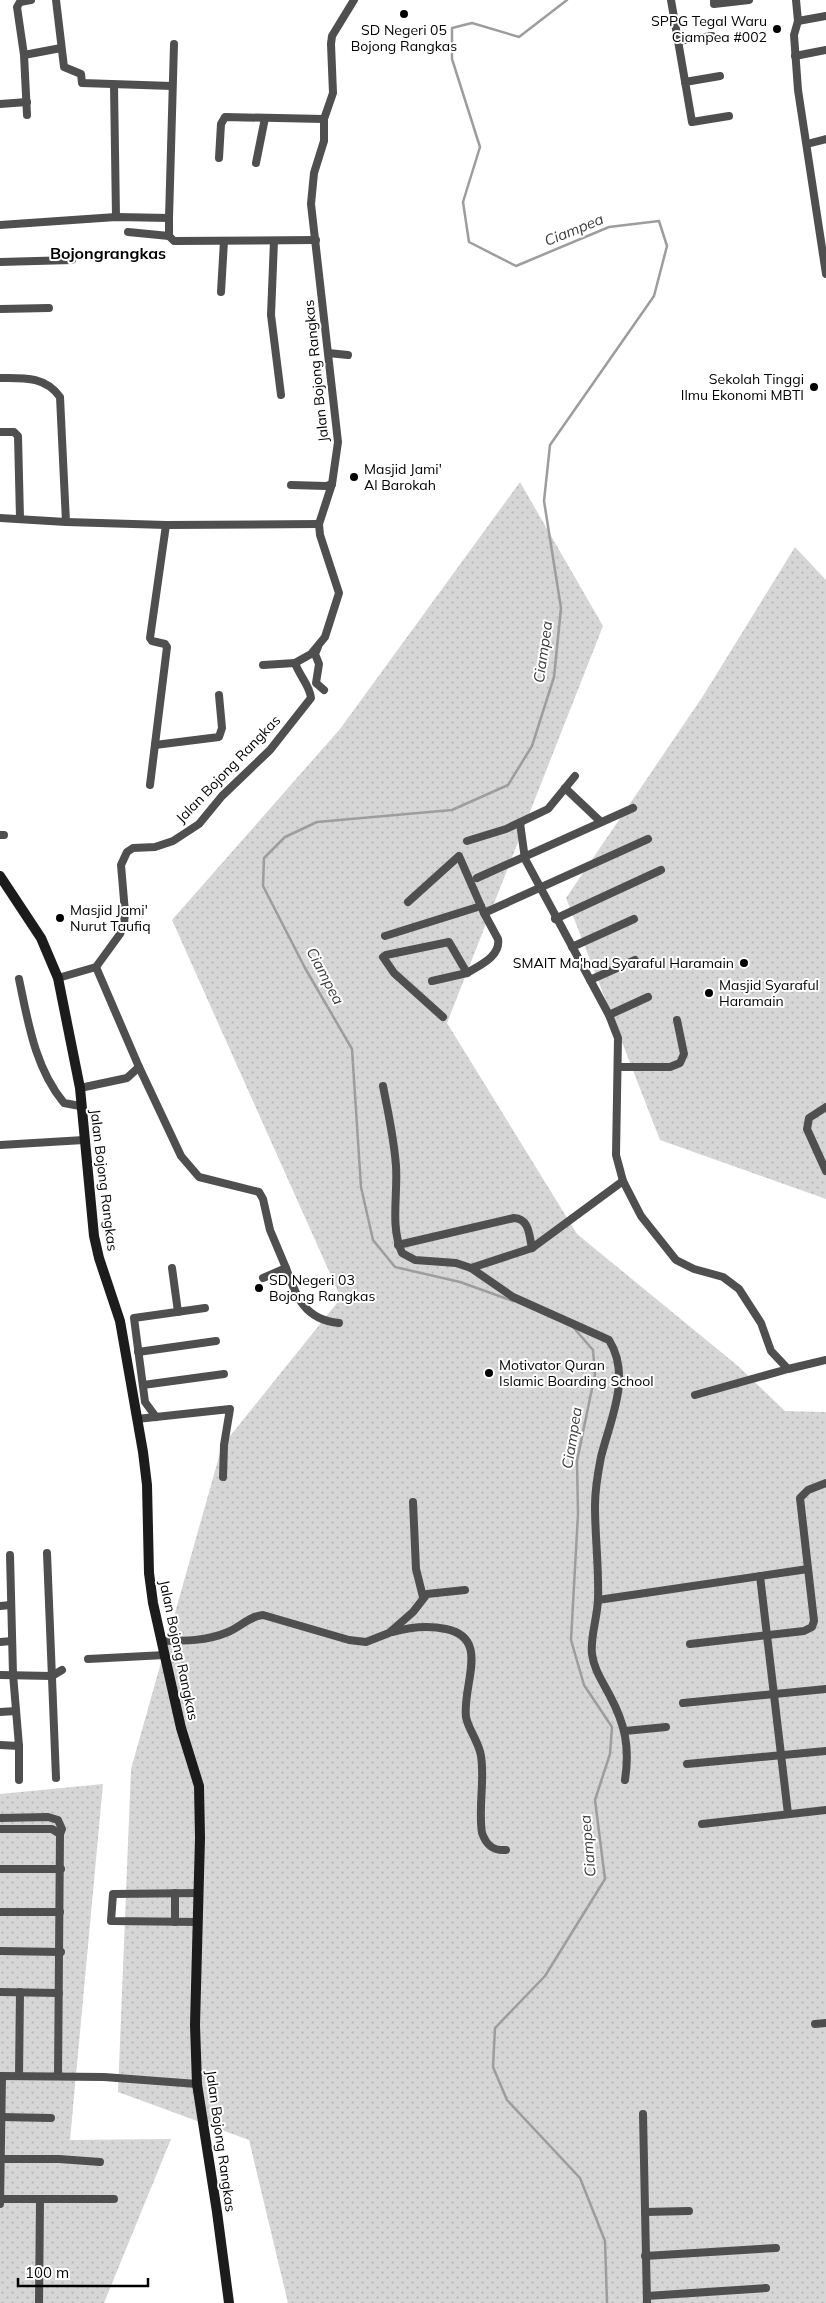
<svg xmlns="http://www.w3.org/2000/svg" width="826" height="2303" viewBox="0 0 826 2303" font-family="Mulish,sans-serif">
	<defs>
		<pattern id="grass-dots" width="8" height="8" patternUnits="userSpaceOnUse" patternTransform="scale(1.25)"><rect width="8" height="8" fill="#d6d6d6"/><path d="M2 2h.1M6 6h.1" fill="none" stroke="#b6b6b6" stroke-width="1.8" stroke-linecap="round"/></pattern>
	</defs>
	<rect width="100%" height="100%" fill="#fff"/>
	<g fill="url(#grass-dots)">
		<polygon points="520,482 603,626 447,1023 577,1234 738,1366 785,1411 826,1412 826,2303 288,2303 249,2140 118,2092 131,1769 222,1446 341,1298 172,920 340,729"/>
		<polygon points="795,547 826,580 826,1199 660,1140 566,898 703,696"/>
		<polygon points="103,1784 70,2140 171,2139 104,2303 0,2303 0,1794"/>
	</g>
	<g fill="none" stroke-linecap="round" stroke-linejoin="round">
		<g stroke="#9d9d9d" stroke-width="2.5">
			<polyline points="513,1301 460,1282 395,1267 373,1240 361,1187 352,1049 305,968 263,886 264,858 285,837 317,822 452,810 508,785 532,746 554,677 561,608 544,501 550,445 654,296 667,246 659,221 609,227 516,266 469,242 463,202 480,147 452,59 452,28 472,23 519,37 567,0"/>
			<polyline points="573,1327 593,1350 595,1374 577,1461 578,1514 571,1640 584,1685 612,1727 610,1754 595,1800 605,1879 545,1976 495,2028 493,2067 507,2100 580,2178 605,2241 607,2303"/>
		</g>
		<g stroke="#4f4f4f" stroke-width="8">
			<polyline points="56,0 64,67 81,74 82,83 172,86"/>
			<polyline points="671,0 692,122 729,116"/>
			<polyline points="714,0 714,4 749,0"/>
			<polyline points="796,0 798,21 794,35 798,90 826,274"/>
			<polyline points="798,21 826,16"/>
			<polyline points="678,41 712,36"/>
			<polyline points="24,55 61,48"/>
			<polyline points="795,56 826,50"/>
			<polyline points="685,82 720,76"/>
			<polyline points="114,85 116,217"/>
			<polyline points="0,104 27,102"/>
			<polyline points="27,115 24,55 17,7 20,2 31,0"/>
			<polyline points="807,144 826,139"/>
			<polyline points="219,158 221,124 225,117 324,119"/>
			<polyline points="256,163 265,118"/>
			<polyline points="169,218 169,236 174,241 316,240"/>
			<polyline points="0,225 116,217 169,218 174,44"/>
			<polyline points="128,232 169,236"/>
			<polyline points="274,241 271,315 281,395"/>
			<polyline points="0,262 72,260"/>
			<polyline points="221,292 224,241"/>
			<polyline points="0,309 49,308"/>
			<polyline points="328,353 348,355"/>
			<path d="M0,378C23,378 45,376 60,397L66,522L0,518"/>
			<polyline points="0,432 14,432 18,436 20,518"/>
			<polyline points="291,485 326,486 332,484"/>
			<polyline points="66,522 166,525 319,524"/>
			<polyline points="318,647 315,654 319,664 316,683 324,690"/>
			<polyline points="263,665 295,663"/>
			<polyline points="155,745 219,737 222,728 219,695"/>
			<polyline points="150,785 167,647 165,644 152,641 150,638 166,525"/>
			<polyline points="565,788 601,822"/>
			<polyline points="520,823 525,859 609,1015 618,1038 616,1155 623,1181 641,1216 676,1260 694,1269 723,1277 739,1289 761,1323 771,1351 788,1369 826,1360"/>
			<polyline points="0,835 4,835"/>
			<polyline points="467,841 506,829 548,809 575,776"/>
			<polyline points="477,878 633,808"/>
			<path d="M408,902L459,856L484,913L498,939C501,956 480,965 467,973L449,942L386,955L383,957L394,973L443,1017"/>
			<polyline points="484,913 648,839"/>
			<polyline points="555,919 661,870"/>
			<polyline points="385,936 481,906"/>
			<polyline points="572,947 634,919"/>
			<polyline points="96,967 139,1067 181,1156 199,1177 259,1192 263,1199 270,1230 286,1268 263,1278"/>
			<path d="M58,978L96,967L120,934L124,924L125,912L121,865L127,852L133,848L155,847L173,841L199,824L222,796L270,750L311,698C310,686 299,675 295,663L311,654L325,637L339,593L320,535L319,524L332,484L338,442L311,204L314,173L324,141V119L333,93L331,44L332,36L354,0"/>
			<path d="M19,979C28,1022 35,1068 64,1103L80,1106"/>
			<polyline points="590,980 635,960"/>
			<polyline points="432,981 467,973"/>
			<polyline points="609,1015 648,997"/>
			<polyline points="619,1067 670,1067 680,1063 684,1054 677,1020"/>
			<path d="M383,1086C388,1112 394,1138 396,1166C398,1195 390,1226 402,1253L415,1260L456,1263L471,1268L513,1297L609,1340C632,1377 610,1420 601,1457C598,1472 595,1491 595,1506C595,1537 599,1567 598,1598C598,1616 590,1636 592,1654C594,1670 603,1682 610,1696C625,1724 630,1747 625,1780"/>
			<polyline points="80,1088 127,1078 139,1067"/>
			<polyline points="826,1107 809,1118 807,1129 826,1171"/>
			<polyline points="0,1145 84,1140"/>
			<path d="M398,1245L514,1218C530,1219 529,1236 532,1248L471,1268"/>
			<polyline points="532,1248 623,1181"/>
			<polyline points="172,1268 178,1312"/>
			<path d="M286,1268C296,1297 305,1320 339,1323"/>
			<polyline points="138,1352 216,1341"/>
			<polyline points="143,1385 224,1374"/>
			<polyline points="695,1395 788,1369"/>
			<polyline points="156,1417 145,1402 134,1318 205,1308"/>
			<polyline points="137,1419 230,1409 224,1445 223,1477"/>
			<polyline points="413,1502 416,1569 423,1597"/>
			<polyline points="47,1553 56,1778"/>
			<polyline points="760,1576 788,1814"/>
			<polyline points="598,1600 808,1569"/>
			<polyline points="0,1606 11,1605"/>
			<path d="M393,1632C410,1627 428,1625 446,1629C491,1638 462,1685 466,1717C468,1729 479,1742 481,1756C485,1781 478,1807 482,1833C486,1844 492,1851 506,1850"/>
			<path d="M162,1641C184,1641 207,1641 228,1632C240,1627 250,1616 263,1615L349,1640L366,1642L389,1633L413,1612L427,1594L465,1590"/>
			<polyline points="0,1642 12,1641"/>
			<polyline points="690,1644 804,1631 812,1627 814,1621 800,1498 808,1490 826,1483"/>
			<polyline points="88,1659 165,1655"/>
			<polyline points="0,1675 52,1676 62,1670"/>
			<polyline points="683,1703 826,1689"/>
			<polyline points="0,1712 16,1711"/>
			<polyline points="625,1731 666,1727"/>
			<polyline points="0,1745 19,1746 13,1674 10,1555"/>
			<polyline points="19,1746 19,1780"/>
			<polyline points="687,1764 826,1751"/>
			<polyline points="0,1818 48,1817 58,1820 62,1829 60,1834"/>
			<polyline points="702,1824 826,1810"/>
			<polyline points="0,1829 52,1829 60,1834 58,2076"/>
			<polyline points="0,1869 61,1869"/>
			<polyline points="175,1893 175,1922"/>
			<polyline points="0,1912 60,1912"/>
			<polyline points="198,1922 111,1921 113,1894 199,1893"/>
			<polyline points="0,1951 61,1952"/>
			<polyline points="0,1992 59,1993"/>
			<polyline points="815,2024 826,2023"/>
			<polyline points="0,2076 104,2077 197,2084"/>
			<polyline points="19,2076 20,1992"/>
			<polyline points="643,2114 647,2303"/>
			<polyline points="0,2117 51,2118"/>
			<polyline points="0,2159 59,2159 100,2162"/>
			<polyline points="0,2199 114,2199"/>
			<polyline points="0,2204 2,2076"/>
			<polyline points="645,2212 689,2211"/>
			<polyline points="645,2256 776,2248"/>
			<polyline points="647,2296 766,2288"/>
			<polyline points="39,2303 40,2200"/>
		</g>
		<polyline stroke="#1c1c1c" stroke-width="10" points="0,876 41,938 58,978 80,1088 94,1236 99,1258 120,1321 143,1452 147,1485 149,1573 153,1603 181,1728 199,1786 200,1838 195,2025 197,2084 217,2212 229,2303"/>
	</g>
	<g fill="#000" stroke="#fff" stroke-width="2">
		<circle cx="404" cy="14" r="5"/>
		<circle cx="777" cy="29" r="5"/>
		<circle cx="814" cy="387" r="5"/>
		<circle cx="354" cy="477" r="5"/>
		<circle cx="60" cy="918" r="5"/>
		<circle cx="744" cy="963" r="5"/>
		<circle cx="709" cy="993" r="5"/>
		<circle cx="259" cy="1288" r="5"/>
		<circle cx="489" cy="1373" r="5"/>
	</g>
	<g text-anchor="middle" stroke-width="4" stroke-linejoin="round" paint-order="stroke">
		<g font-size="14" fill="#000" stroke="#fff" text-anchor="start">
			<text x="767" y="26" text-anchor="end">SPPG Tegal Waru<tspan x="767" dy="16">Ciampea #002</tspan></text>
			<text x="404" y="35" text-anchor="middle">SD Negeri 05<tspan x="404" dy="16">Bojong Rangkas</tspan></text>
			<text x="804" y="384" text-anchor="end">Sekolah Tinggi<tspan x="804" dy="16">Ilmu Ekonomi MBTI</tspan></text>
			<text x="364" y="474">Masjid Jami'<tspan x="364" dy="16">Al Barokah</tspan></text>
			<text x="70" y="915">Masjid Jami'<tspan x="70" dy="16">Nurut Taufiq</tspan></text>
			<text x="734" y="968" text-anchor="end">SMAIT Ma'had Syaraful Haramain</text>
			<text x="719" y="990">Masjid Syaraful<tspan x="719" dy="16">Haramain</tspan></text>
			<text x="269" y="1285">SD Negeri 03<tspan x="269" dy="16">Bojong Rangkas</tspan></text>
			<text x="499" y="1370">Motivator Quran<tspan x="499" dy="16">Islamic Boarding School</tspan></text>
		</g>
		<g font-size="14" fill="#000" stroke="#fff">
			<text transform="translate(316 371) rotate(-96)" y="5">Jalan Bojong Rangkas</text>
			<text transform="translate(228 769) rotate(-46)" y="5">Jalan Bojong Rangkas</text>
			<text transform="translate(104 1180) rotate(83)" y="5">Jalan Bojong Rangkas</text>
			<text transform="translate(179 1650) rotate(78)" y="5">Jalan Bojong Rangkas</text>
			<text transform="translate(221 2141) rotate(82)" y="5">Jalan Bojong Rangkas</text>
		</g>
		<g font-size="15" font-style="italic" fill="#3e3e3e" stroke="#fff">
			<text transform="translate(574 230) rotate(-22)" y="5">Ciampea</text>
			<text transform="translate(543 652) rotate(-82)" y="5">Ciampea</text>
			<text transform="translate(325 976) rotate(62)" y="5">Ciampea</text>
			<text transform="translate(572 1438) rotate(-81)" y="5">Ciampea</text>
			<text transform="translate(588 1846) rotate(-95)" y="5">Ciampea</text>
		</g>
		<g font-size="16" font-weight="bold" fill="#000" stroke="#fff">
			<text x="108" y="259">Bojongrangkas</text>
		</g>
	</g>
	<path d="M18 2278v8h130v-8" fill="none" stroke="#000000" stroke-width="2.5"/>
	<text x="25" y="2278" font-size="15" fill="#000000" stroke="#ffffff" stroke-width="4" paint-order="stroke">100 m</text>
</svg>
